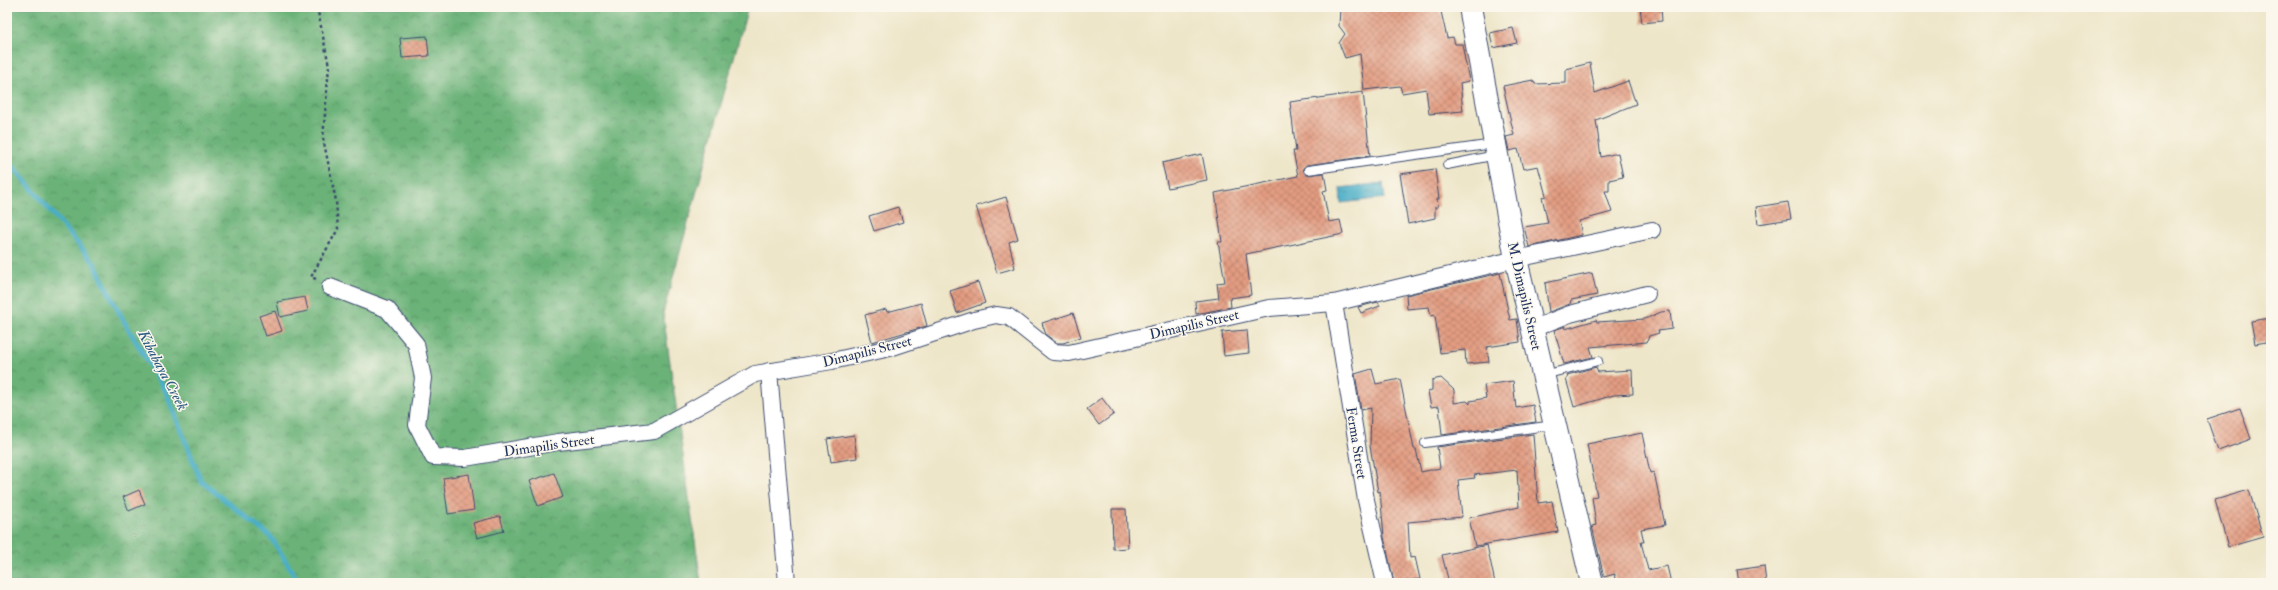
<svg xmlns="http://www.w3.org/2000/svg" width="2278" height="590" viewBox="0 0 2278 590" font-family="'IM FELL Double Pica',serif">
	<defs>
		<pattern id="forest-crowns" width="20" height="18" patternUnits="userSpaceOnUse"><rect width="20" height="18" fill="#6bb278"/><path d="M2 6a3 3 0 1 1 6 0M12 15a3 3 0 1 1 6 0" fill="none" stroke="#579166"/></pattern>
		<pattern id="water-ripples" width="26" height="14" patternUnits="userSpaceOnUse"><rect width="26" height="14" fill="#48aec7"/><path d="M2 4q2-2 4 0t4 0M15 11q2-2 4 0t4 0" fill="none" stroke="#3b8ea5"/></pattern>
		<pattern id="building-cross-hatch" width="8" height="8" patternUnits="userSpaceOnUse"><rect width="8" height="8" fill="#e39c81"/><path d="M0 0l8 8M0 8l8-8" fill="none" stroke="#b7806d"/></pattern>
	</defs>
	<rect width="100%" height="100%" fill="#fbf7ec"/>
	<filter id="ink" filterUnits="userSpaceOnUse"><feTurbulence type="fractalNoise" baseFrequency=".025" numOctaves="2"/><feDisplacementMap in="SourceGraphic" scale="8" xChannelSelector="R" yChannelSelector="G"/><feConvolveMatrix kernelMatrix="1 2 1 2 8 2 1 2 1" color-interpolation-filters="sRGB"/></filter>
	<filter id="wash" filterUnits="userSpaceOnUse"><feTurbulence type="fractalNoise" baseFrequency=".012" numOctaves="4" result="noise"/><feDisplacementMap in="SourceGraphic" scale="16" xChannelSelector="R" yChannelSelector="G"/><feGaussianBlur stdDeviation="0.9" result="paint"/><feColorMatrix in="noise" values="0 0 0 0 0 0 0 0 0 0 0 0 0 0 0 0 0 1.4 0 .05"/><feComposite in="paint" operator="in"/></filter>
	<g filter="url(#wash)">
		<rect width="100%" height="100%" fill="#eee6c9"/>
		<polygon fill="url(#forest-crowns)" stroke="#43706b" points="7,7 748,7 663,313 701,583 7,583"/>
		<polygon fill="url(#water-ripples)" stroke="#326e92" points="1383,183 1385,198 1341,203 1340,188"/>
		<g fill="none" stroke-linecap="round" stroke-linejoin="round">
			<polyline stroke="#48aec7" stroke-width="5" points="7,164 11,164 94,263 122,318 166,392 201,481 271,537 299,583"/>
		</g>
		<g id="blocks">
			<g fill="url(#building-cross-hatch)">
				<polygon points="1346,7 1440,7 1447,38 1453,37 1455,44 1462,44 1469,81 1460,83 1463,111 1429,114 1426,89 1402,93 1400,86 1364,90 1360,54 1345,58 1339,43 1345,34 1339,26 1340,8"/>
				<polygon points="1640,7 1661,7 1662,21 1642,23"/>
				<polygon points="1513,28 1517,43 1493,48 1490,33"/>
				<polygon points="427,36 429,56 402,58 400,38"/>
				<polygon points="1590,63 1595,93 1628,81 1636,104 1596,120 1601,157 1618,153 1623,177 1609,180 1609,191 1605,191 1612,212 1579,221 1582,235 1529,247 1524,227 1548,223 1542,197 1546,196 1538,166 1523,169 1518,149 1509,151 1506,137 1514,135 1503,86 1533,80 1535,84 1566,83 1566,69"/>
				<polygon points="1363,92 1370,156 1307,165 1303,168 1306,175 1324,173 1327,190 1323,191 1329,222 1340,220 1343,234 1246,254 1251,295 1230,298 1231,307 1196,314 1195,301 1219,298 1217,283 1225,282 1218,242 1222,242 1215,193 1298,176 1293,151 1296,151 1290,102"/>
				<polygon points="1202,154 1207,180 1168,188 1162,163"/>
				<polygon points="1435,169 1439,199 1437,199 1438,207 1435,207 1435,218 1408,224 1400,174"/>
				<polygon points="1006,197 1018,239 1009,242 1015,268 997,273 976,206"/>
				<polygon points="1788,202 1791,219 1758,224 1756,207"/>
				<polygon points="898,207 903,222 874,231 869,216"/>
				<polygon points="1500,273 1510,320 1517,319 1520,342 1487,347 1489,362 1466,364 1465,350 1440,353 1435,315 1431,316 1429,307 1407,309 1406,295"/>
				<polygon points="1592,273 1597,295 1571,300 1570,304 1549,312 1545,283"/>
				<polygon points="978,282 985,303 957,313 950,291"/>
				<polygon points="305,297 308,311 280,317 277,302"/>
				<polygon points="1378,302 1380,306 1361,313 1358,307"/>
				<polygon points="921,303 927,326 872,342 865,315 886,309 887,312"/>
				<polygon points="275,311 282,331 266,336 259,316"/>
				<polygon points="1670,311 1672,329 1658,331 1659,333 1649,336 1647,342 1590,347 1593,357 1564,364 1554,330 1566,326 1565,329 1596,320 1597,322 1645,319 1661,312"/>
				<polygon points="1073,313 1081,337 1063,343 1057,343 1046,335 1042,323"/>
				<polygon points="2271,318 2271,341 2255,344 2251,321"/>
				<polygon points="1247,330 1249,353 1224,356 1222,332"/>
				<polygon points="1596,367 1598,372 1632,370 1633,394 1614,395 1574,407 1566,379 1568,378 1567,375"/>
				<polygon points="1372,369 1376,384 1400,379 1414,449 1416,449 1421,472 1440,468 1437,447 1533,434 1538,503 1552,501 1558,532 1475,546 1469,518 1519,507 1517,470 1474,475 1475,478 1458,480 1462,517 1408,522 1410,558 1415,557 1420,579 1394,583 1384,537 1380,491 1378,492 1370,446 1371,408 1361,410 1355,374"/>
				<polygon points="1441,378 1454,390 1454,403 1467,401 1470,404 1470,401 1486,398 1484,385 1513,381 1516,408 1533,405 1536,422 1442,435 1439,406 1431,407 1428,392 1432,390 1432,380"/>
				<polygon points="1102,398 1114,414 1099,425 1087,409"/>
				<polygon points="2240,408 2251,439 2218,451 2207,419"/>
				<polygon points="1642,433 1650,473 1654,472 1665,525 1641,529 1644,542 1641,542 1648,570 1667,566 1671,583 1614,583 1615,574 1604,577 1592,526 1596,525 1592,497 1597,496 1587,444"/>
				<polygon points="854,435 857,458 831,462 827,439"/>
				<polygon points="554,473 563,497 538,506 529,481"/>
				<polygon points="469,474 474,510 448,514 443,478"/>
				<polygon points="139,490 145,504 129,511 123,497"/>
				<polygon points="2249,490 2263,537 2228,547 2215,500"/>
				<polygon points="1112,509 1126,509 1128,548 1113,549"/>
				<polygon points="500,516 504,531 477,538 473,523"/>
				<polygon points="1487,545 1495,583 1449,583 1442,555"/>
				<polygon points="1764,566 1766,583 1739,583 1737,570"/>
			</g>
		</g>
	</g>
	<g filter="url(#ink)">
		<use href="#blocks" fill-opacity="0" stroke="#3b4a6e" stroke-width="1"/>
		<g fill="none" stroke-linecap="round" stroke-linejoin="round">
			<g stroke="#3b4a6e" stroke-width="10">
				<g id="service">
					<polyline points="1447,165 1496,155"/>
					<polyline points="1308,170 1494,144"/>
					<polyline points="1544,375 1598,361"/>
					<polyline points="1425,443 1554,425"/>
				</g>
			</g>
			<g stroke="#3b4a6e" stroke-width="18">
				<g id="minor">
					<polyline points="330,287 387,309 416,344 423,378 417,425 433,457 465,458 558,442 654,431 755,374 832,361 890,348 974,320 996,315 1009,317 1053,352 1069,353 1269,308 1334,303 1516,259 1652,230"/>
					<polyline points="1334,303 1366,500 1385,583"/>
					<polyline points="1532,329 1570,314 1647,294"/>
					<polyline points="769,371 787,583"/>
				</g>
			</g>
			<g stroke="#3b4a6e" stroke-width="24">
				<polyline id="secondary" points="1470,7 1516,259 1592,583"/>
			</g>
			<polyline stroke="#3b4a6e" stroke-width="2.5" stroke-dasharray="3 3" stroke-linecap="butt" points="316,279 311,277 338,229 336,201 323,138 329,66 317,7"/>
			<use href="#service" stroke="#fff" stroke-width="8"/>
			<use href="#minor" stroke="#fff" stroke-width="16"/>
			<use href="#secondary" stroke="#fff" stroke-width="22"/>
		</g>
	</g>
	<g text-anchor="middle" stroke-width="3" stroke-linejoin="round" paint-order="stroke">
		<g font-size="14" fill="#1b2f5e" stroke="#fbf7ec">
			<text transform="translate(1525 296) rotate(77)" y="5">M. Dimapilis Street</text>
			<text transform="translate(1194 324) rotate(-13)" y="5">Dimapilis Street</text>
			<text transform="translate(867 351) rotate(-14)" y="5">Dimapilis Street</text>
			<text transform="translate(1357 443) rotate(81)" y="5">Ferma Street</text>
			<text transform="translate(549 445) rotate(-8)" y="5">Dimapilis Street</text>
		</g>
		<g font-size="15" font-style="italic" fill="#2b5b83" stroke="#fbf7ec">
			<text transform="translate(163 370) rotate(62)" y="5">Kibabaya Creek</text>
		</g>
	</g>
	<rect width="2278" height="590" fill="none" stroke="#fbf7ec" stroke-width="24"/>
</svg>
